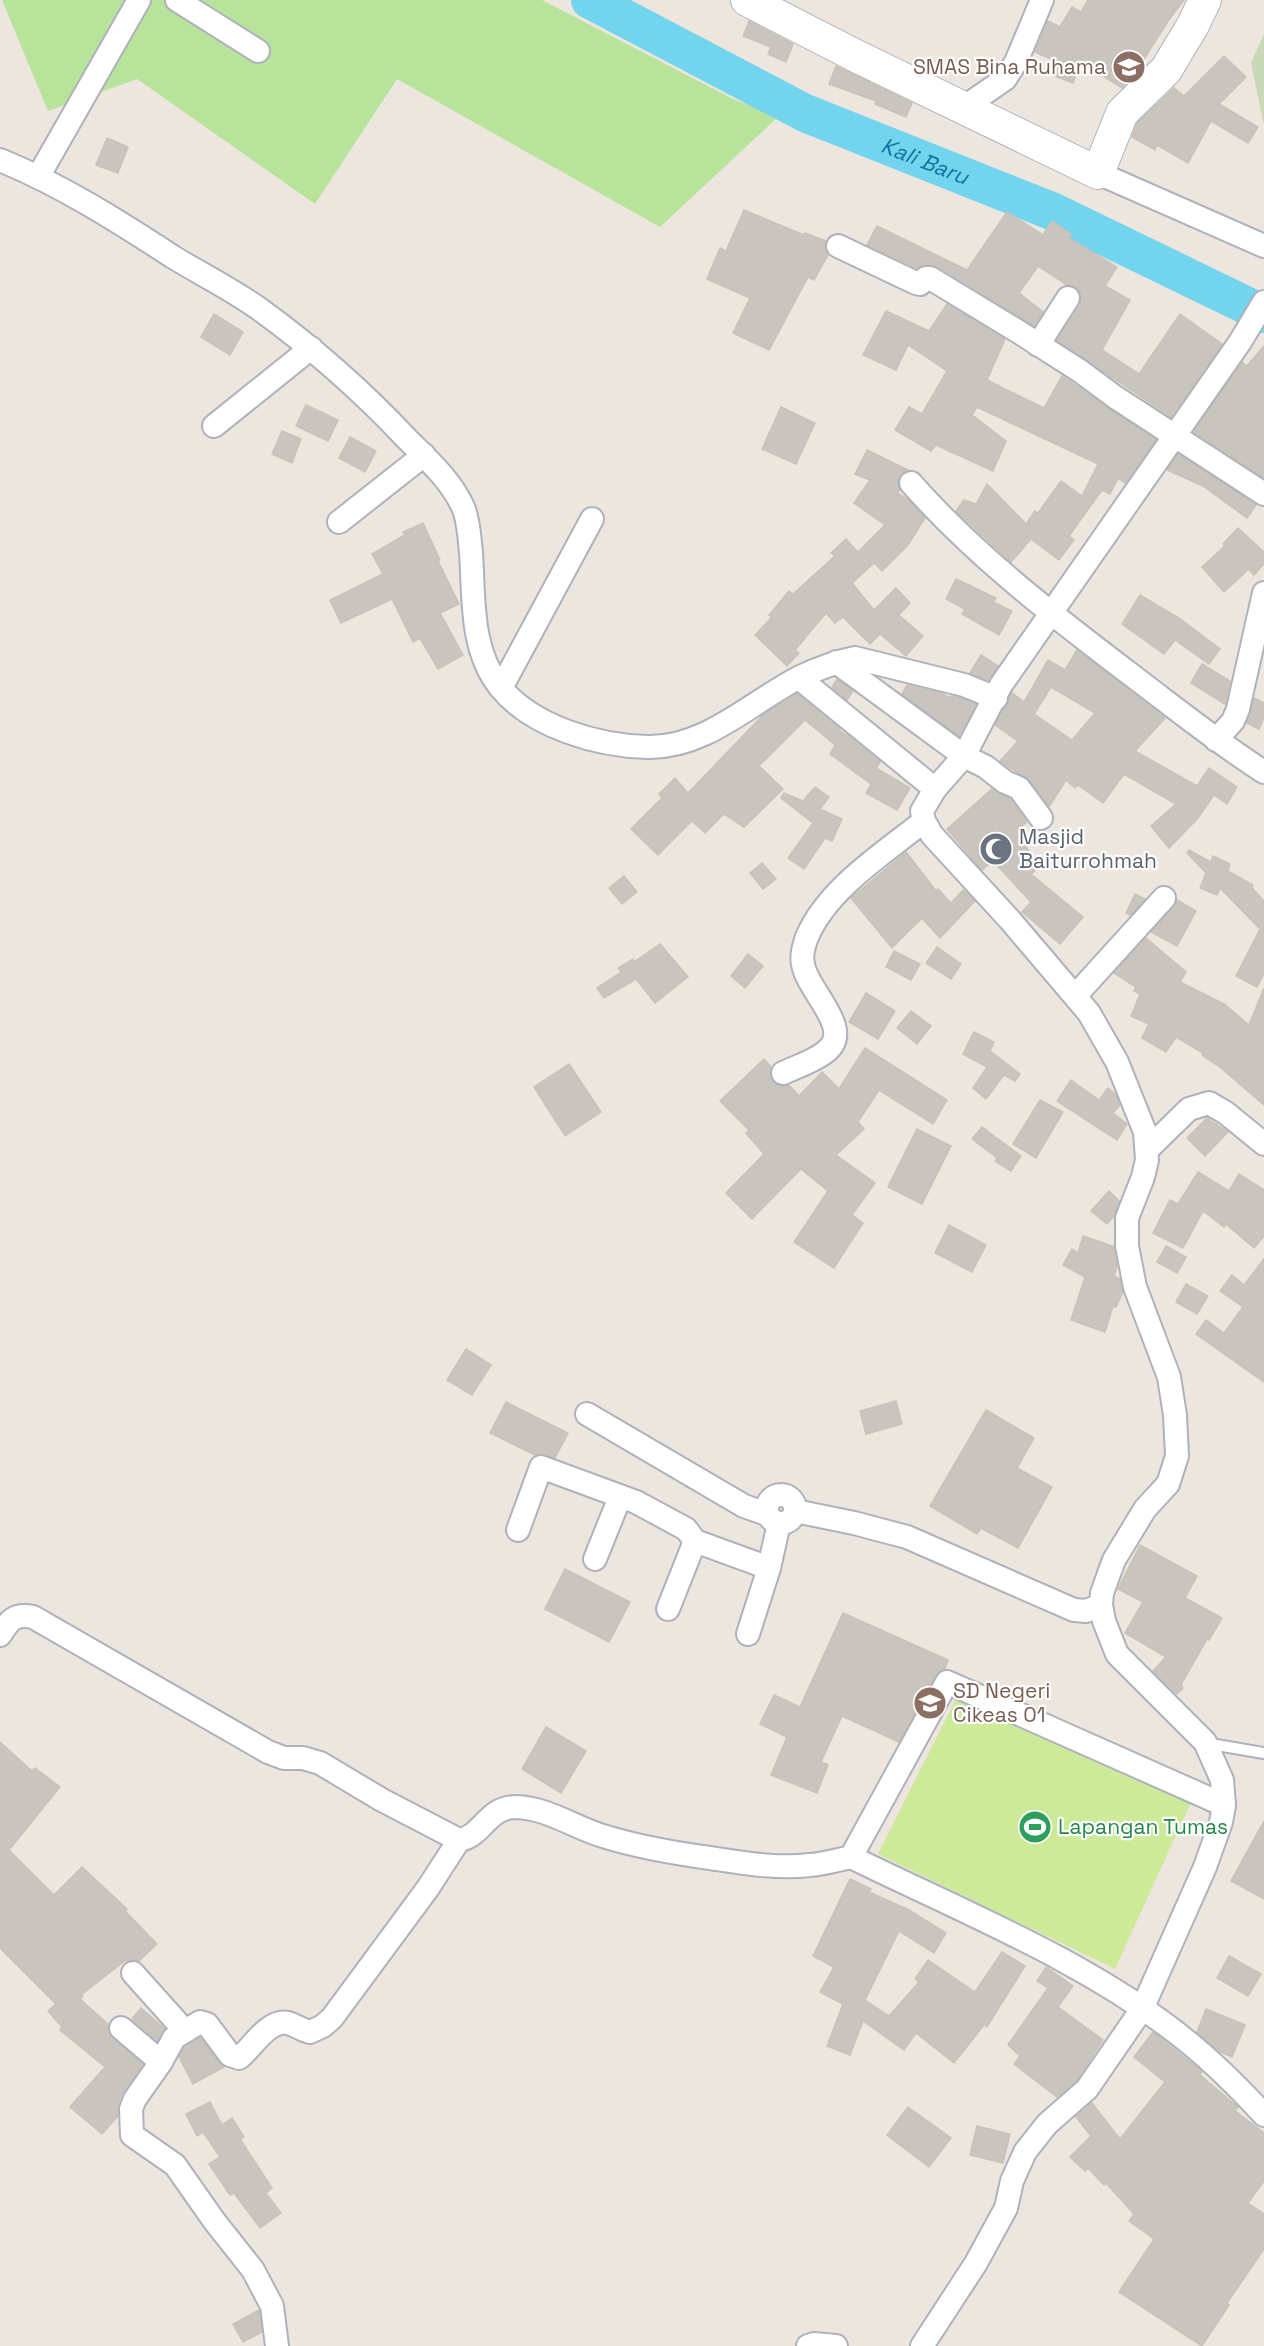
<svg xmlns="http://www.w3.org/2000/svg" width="1264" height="2346" viewBox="0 0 1264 2346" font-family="'Space Grotesk',sans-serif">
	<rect width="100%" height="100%" fill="#ede6de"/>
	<polygon fill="#b8e39b" points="2,0 542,0 735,100 780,115 660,227 397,79 315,204 137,79 48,111"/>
	<polygon fill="#c8d7b6" points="1264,34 1264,125 1251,63"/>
	<polygon fill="#ccea97" points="959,1693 1192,1800 1115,1969 878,1854"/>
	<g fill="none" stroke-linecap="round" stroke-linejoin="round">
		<path stroke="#73d4ee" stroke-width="38" id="s1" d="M590,0L805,113L1054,212L1264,314"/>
	</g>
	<g fill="#c9c4bd" stroke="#c9c2b8" stroke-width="1.5" fill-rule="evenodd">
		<polygon points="1088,0 1184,0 1168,21 1139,67 1140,70 1122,88 1081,62 1073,83 1055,76 1060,63 1035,52 1048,21 1060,27 1072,7 1081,12"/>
		<polygon points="749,21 793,44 786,62 768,54 771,47 743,36"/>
		<polygon points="1224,56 1246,77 1219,104 1258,127 1248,143 1211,121 1188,163 1157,145 1155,150 1132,137 1137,123 1174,88 1184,96"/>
		<polygon points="836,66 912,103 906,117 875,104 876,101 829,84"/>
		<polygon points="107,138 128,147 118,173 96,165"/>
		<polygon points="744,210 804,235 805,233 826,241 825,248 828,255 814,280 808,277 769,350 733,333 750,298 707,279 720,248 726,251"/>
		<polygon points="1007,212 1043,235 1052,221 1071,234 1069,238 1117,267 1105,286 1130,300 1102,350 1139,374 1180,314 1222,344 1171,417 1057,340 1080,305 1080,292 1075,286 1067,285 1038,266 1019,293 1043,312 1034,326 937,266 926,264 917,268 867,245 877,226 967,270"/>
		<polygon points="947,304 1005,339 987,380 1044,408 1062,376 1156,440 1125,483 1118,478 1110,494 1102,490 1069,536 1074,540 1059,560 1031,539 1011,562 956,511 964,500 976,504 987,484 1026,524 1035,511 1038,513 1061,481 1082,496 1098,464 977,407 972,415 1006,441 993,471 936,445 931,451 895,430 909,407 922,414 947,371 908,345 896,370 863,355 886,311 929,331"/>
		<polygon points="214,314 243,332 230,355 201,337"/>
		<polygon points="1264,346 1264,478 1194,432 1242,362 1247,366"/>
		<polygon points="306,405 338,420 328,441 296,426"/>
		<polygon points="781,407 815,423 796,464 762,449"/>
		<polygon points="282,431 301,439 292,463 272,454"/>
		<polygon points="350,437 376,451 365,472 339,458"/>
		<polygon points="867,450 908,470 898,478 900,490 897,493 908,499 925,518 908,545 882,571 874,563 852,583 874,610 896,588 910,603 899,615 923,636 906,656 880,634 870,644 843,617 835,623 826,613 795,650 799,653 787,666 755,635 772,617 769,615 789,591 793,594 835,556 831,553 846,539 858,552 885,525 854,503 870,480 855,474"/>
		<polygon points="1178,454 1256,505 1247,518 1203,486 1167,470"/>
		<polygon points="423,523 440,560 438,561 459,604 440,613 463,655 438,669 420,638 413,642 392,599 341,623 330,600 383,574 372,554 405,535 403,532"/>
		<polygon points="1238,528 1264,552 1264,564 1254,575 1249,569 1224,592 1202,567 1225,546 1223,544"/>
		<polygon points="956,579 996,598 993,602 1012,611 999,635 962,614 965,609 946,599"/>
		<polygon points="1140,595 1179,618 1220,649 1209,664 1175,640 1164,654 1122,624"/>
		<path d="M1077,650L1165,718L1135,751L1197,786L1209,768L1237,787L1227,804L1214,795L1198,818L1169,848L1151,826L1176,804L1124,774L1103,803L1078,785L1075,788L1066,780L1049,807L1029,780L1000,761L1018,741L995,725L1012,693L1024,702L1048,660L1065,670ZM1051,687L1095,713L1072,740L1034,714Z"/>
		<polygon points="981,655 998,666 988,680 970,673"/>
		<polygon points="1202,664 1230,681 1225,704 1191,683"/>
		<polygon points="837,679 853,691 847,700 832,687"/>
		<polygon points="907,685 943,694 950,698 951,696 960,698 976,704 959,736 902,694"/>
		<polygon points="797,694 840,729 838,730 847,735 880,762 876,768 910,788 897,810 866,793 871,784 830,754 835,745 805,720 759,766 783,789 744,827 724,814 705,833 692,821 658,855 631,829 662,798 659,794 675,778 688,793 763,715"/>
		<polygon points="1254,698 1264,703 1264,718 1259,729 1247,723"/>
		<polygon points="815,787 829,797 820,809 842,819 832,841 825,838 804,869 788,858 813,823 781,798 784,793 803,801"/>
		<polygon points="992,789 1010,799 1027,822 1021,827 1025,832 1018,838 1041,865 1031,874 1083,917 1060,944 1022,912 1031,902 993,861 982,870 947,829"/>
		<polygon points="1189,850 1211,862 1213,856 1230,864 1228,871 1253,885 1252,888 1264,901 1264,974 1257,987 1236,976 1260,929 1220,888 1217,895 1200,888 1206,873 1187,853"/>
		<polygon points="906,852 936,891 938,889 951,903 963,890 975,901 940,938 922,918 892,948 851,898"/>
		<polygon points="762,863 776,879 763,889 750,873"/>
		<polygon points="624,876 637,892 622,904 609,888"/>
		<polygon points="1135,894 1145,899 1131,915 1126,913"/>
		<polygon points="1177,900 1196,911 1177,946 1151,932 1174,907"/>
		<polygon points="1146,938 1186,972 1180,982 1224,1004 1249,1025 1264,988 1264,1105 1221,1068 1202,1055 1203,1053 1176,1037 1166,1052 1142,1038 1149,1024 1131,1016 1140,994 1134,991 1136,987 1114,973"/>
		<polygon points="660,944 688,977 655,1003 636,979 604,998 597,988 621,972 618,968 633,959 634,962"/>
		<polygon points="937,947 961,964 951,979 926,963"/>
		<polygon points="894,951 920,964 911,980 886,967"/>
		<polygon points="748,954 763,966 745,988 731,976"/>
		<polygon points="866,993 895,1011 878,1039 849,1022"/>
		<polygon points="911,1011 931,1026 917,1044 897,1028"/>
		<polygon points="974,1032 994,1042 990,1051 1020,1074 1015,1081 1004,1075 986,1099 973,1088 987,1067 963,1054"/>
		<polygon points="865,1048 947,1100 933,1124 879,1090 858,1122 864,1129 836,1155 875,1183 852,1215 863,1223 834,1268 794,1242 828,1191 801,1169 752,1219 726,1193 764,1154 746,1133 749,1130 720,1101 764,1059 771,1067 770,1078 775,1083 781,1086 789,1085 799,1096 822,1072 839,1089"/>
		<polygon points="569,1064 601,1112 565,1136 534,1087"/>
		<polygon points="1071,1080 1099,1100 1108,1088 1115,1094 1120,1105 1113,1113 1127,1124 1117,1140 1057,1101"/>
		<polygon points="1040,1100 1063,1112 1036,1158 1013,1144"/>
		<polygon points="1207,1118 1228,1132 1205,1156 1187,1138"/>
		<polygon points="982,1127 1021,1156 1011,1171 995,1161 997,1158 972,1139"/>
		<polygon points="917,1129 951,1146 922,1204 888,1187"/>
		<polygon points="1198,1172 1229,1191 1239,1174 1264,1190 1264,1236 1254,1248 1226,1224 1224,1227 1203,1211 1183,1248 1153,1233 1170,1200 1178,1204"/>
		<polygon points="1109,1191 1119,1201 1114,1216 1107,1224 1091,1211"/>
		<polygon points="949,1225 986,1245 972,1272 935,1253"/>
		<polygon points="1083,1236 1113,1246 1117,1267 1114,1276 1120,1279 1123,1292 1116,1307 1113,1306 1105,1332 1071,1320 1085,1277 1063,1265 1072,1249 1078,1253"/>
		<polygon points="1166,1246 1186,1257 1177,1273 1157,1262"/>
		<polygon points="1264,1259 1264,1382 1196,1334 1206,1320 1224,1333 1243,1307 1220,1291 1232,1275 1244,1285"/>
		<polygon points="1186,1284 1208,1296 1197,1314 1176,1302"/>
		<polygon points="466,1349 491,1365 472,1395 447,1380"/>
		<polygon points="896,1401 902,1424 866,1434 860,1411"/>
		<polygon points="506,1402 568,1433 555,1458 545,1454 535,1455 490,1433"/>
		<polygon points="986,1410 1034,1438 1017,1468 1052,1487 1018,1548 981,1528 977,1534 930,1506"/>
		<polygon points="1140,1545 1197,1576 1185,1598 1222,1618 1209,1640 1207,1639 1181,1685 1183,1688 1177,1694 1153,1671 1166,1657 1125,1633 1143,1602 1118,1589"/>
		<polygon points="565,1569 630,1602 609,1642 545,1609"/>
		<polygon points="843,1613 948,1660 945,1669 935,1676 899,1742 842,1716 821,1762 828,1765 817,1793 771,1775 787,1737 760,1724 774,1695 800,1707"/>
		<polygon points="546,1727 586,1751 561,1793 522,1769"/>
		<polygon points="0,1742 32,1771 35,1768 60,1787 9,1850 54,1895 82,1867 127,1909 125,1911 157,1944 139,1961 126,1960 81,1995 83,1996 80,1999 108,2024 108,2032 112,2038 143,2064 122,2094 118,2104 118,2116 102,2134 70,2107 105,2067 60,2030 62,2027 48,2011 56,2004 0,1948"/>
		<polygon points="1264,1821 1264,1899 1231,1881"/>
		<polygon points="850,1879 871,1889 869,1892 909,1910 946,1933 934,1953 899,1931 865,2000 889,2016 919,1982 915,1979 928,1960 975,1992 1002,1952 1025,1966 987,2027 984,2025 954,2063 916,2033 904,2050 863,2021 850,2055 827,2046 843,2004 820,1992 834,1967 813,1956"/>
		<polygon points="1229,1956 1261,1974 1248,1996 1217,1978"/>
		<polygon points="1046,1967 1073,1986 1058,2007 1103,2040 1077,2080 1057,2097 1014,2064 1020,2056 1008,2045 1048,1988 1037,1981"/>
		<polygon points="141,2008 165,2029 157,2041 132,2019"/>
		<polygon points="1206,2009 1245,2025 1232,2057 1221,2052 1197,2032"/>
		<polygon points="1153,2032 1199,2069 1202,2072 1200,2075 1238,2107 1235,2111 1264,2133 1264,2181 1248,2203 1264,2214 1264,2249 1227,2303 1229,2305 1202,2346 1119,2292 1154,2239 1129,2221 1134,2214 1106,2183 1104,2185 1088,2168 1085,2171 1070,2157 1091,2136 1076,2117 1092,2103 1120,2139 1165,2082 1134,2057"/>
		<polygon points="200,2038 224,2067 193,2084 179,2057 184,2048"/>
		<polygon points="210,2102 222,2125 232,2118 244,2137 240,2139 272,2188 266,2193 281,2213 260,2228 234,2193 230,2195 209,2164 220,2157 203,2132 197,2136 186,2114"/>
		<polygon points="908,2107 951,2138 929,2167 887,2135"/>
		<polygon points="977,2126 1010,2134 1003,2163 970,2155"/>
		<polygon points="259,2310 262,2332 243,2342 233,2324"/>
	</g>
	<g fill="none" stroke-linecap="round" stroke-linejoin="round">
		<g stroke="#aeb2bc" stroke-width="14">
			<polyline id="lane" points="1205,1743 1264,1753"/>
		</g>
		<g stroke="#aeb2bc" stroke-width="26">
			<g id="street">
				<polyline points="177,0 258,51"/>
				<polyline points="963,108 1005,79 1016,62 1042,0"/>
				<path d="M0,160C61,185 118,221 173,257C201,274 231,289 258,308C312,347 362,391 407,439C428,460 450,479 463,507C469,521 469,536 471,552C474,597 470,650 500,687C532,727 598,746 648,747C706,748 751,702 800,677C817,669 836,662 855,658L964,685L996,698"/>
				<polyline points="1098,173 1264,246"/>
				<polyline points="38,177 139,0"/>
				<polyline points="838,246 916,283 920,284 926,278 930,278 1019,332 1080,371 1115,397 1264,494"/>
				<polyline points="1038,345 1068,298"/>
				<polyline points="214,426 311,348"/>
				<path d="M911,483C977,558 1059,620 1138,680C1180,712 1220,744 1264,772"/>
				<polyline points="339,522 424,455"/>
				<polyline points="836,662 964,756 986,767 1005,782 1019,788 1041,818"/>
				<polyline points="799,678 935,789"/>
				<polyline points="501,688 592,519"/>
				<polyline points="1216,740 1233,721 1238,709 1264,593"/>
				<polyline points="1076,995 1164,898"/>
				<path d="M783,1073C796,1067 812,1062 824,1053C857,1030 807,992 803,964C801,956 804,945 807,937C827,889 884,853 924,821"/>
				<polyline points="1148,1149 1189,1109 1209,1103 1226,1113 1264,1144"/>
				<polyline points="587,1414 744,1506 767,1514"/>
				<circle cx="781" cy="1509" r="14"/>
				<polyline points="795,1511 854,1523 907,1537 1074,1610 1086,1611 1101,1605"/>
				<polyline points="518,1530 541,1467 636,1502 686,1529 695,1541 769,1568 779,1523"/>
				<polyline points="595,1559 620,1497"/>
				<polyline points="668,1609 695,1541"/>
				<polyline points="748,1634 769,1568"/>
				<path d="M0,1635C9,1621 14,1613 33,1617L268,1752L284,1758H303L320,1763L382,1800L459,1840C482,1837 487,1807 516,1807C548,1808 573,1827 603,1836C638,1847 673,1853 710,1858C744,1863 777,1869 810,1865C824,1864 838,1860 851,1857L947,1682L1224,1805"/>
				<path d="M851,1857C963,1912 1091,1963 1188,2042C1215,2064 1240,2089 1264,2115"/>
				<polyline points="133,1973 185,2031"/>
				<polyline points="121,2028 161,2062"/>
				<path d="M277,2346L272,2306L253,2270L215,2222L175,2165L132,2135L131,2109L135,2099L161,2062L174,2038L200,2022L207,2024L230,2055L239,2058C252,2048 268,2019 288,2023C295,2025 302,2030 310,2032L323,2026L332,2018L428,1888L459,1840"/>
				<polyline points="808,2346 814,2344 836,2346"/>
				<polyline points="922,2346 976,2263 1006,2208 1012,2181 1025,2152 1047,2124 1087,2089 1142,2009 1205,1867 1221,1822 1224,1805 1222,1780 1205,1742 1117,1654 1104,1621 1101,1605 1102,1593 1114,1560 1145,1509 1168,1484 1177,1456 1175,1415 1169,1377 1135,1287 1127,1246 1127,1218 1143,1177 1147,1160 1145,1132 1117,1062 1089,1013 1010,920 932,835 924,821 922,811 935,789 964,756 1001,685 1240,342 1264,302"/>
			</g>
		</g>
		<g stroke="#aeb2bc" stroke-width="34">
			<polyline id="secondary" points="747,0 856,56 1098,173 1122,113 1166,70 1193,25 1205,0"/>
		</g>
		<use href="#lane" stroke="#fff" stroke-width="10"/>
		<use href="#street" stroke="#fff" stroke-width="22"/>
		<use href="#secondary" stroke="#fff" stroke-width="32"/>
	</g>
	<defs>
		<g id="school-disc" transform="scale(1.725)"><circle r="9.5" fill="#8d6e63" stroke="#fff"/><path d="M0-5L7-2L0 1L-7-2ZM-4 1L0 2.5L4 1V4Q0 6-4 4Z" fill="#fff"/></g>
		<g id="mosque-disc" transform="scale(1.725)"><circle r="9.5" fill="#6b7280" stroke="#fff"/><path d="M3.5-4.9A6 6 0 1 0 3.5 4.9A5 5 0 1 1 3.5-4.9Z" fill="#fff"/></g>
		<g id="stadium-disc" transform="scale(1.725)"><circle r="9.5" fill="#2e9e5b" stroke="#fff"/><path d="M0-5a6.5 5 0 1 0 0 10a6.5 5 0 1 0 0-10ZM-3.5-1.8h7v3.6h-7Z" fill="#fff"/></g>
	</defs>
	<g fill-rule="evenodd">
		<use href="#school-disc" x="1129" y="67"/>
		<use href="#mosque-disc" x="996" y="849"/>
		<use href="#school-disc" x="930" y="1703"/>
		<use href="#stadium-disc" x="1035" y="1827"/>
	</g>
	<g text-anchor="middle" stroke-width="4.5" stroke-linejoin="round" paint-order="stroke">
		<g font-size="21" fill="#785e54" stroke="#fff" text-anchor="end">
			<text x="1106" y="74">SMAS Bina Ruhama</text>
			<text x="953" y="1698" text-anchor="start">SD Negeri<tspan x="953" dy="24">Cikeas 01</tspan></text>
		</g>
		<g font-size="21" fill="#5b616d" stroke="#fff" text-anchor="start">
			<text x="1019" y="844">Masjid<tspan x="1019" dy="24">Baiturrohmah</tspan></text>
		</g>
		<g font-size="21" fill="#27864d" stroke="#fff" text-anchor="start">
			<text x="1058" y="1834">Lapangan Tumas</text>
		</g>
		<g font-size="22" font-style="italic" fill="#0f749d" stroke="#fff">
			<text dy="8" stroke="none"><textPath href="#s1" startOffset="372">Kali Baru</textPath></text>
		</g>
	</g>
</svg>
